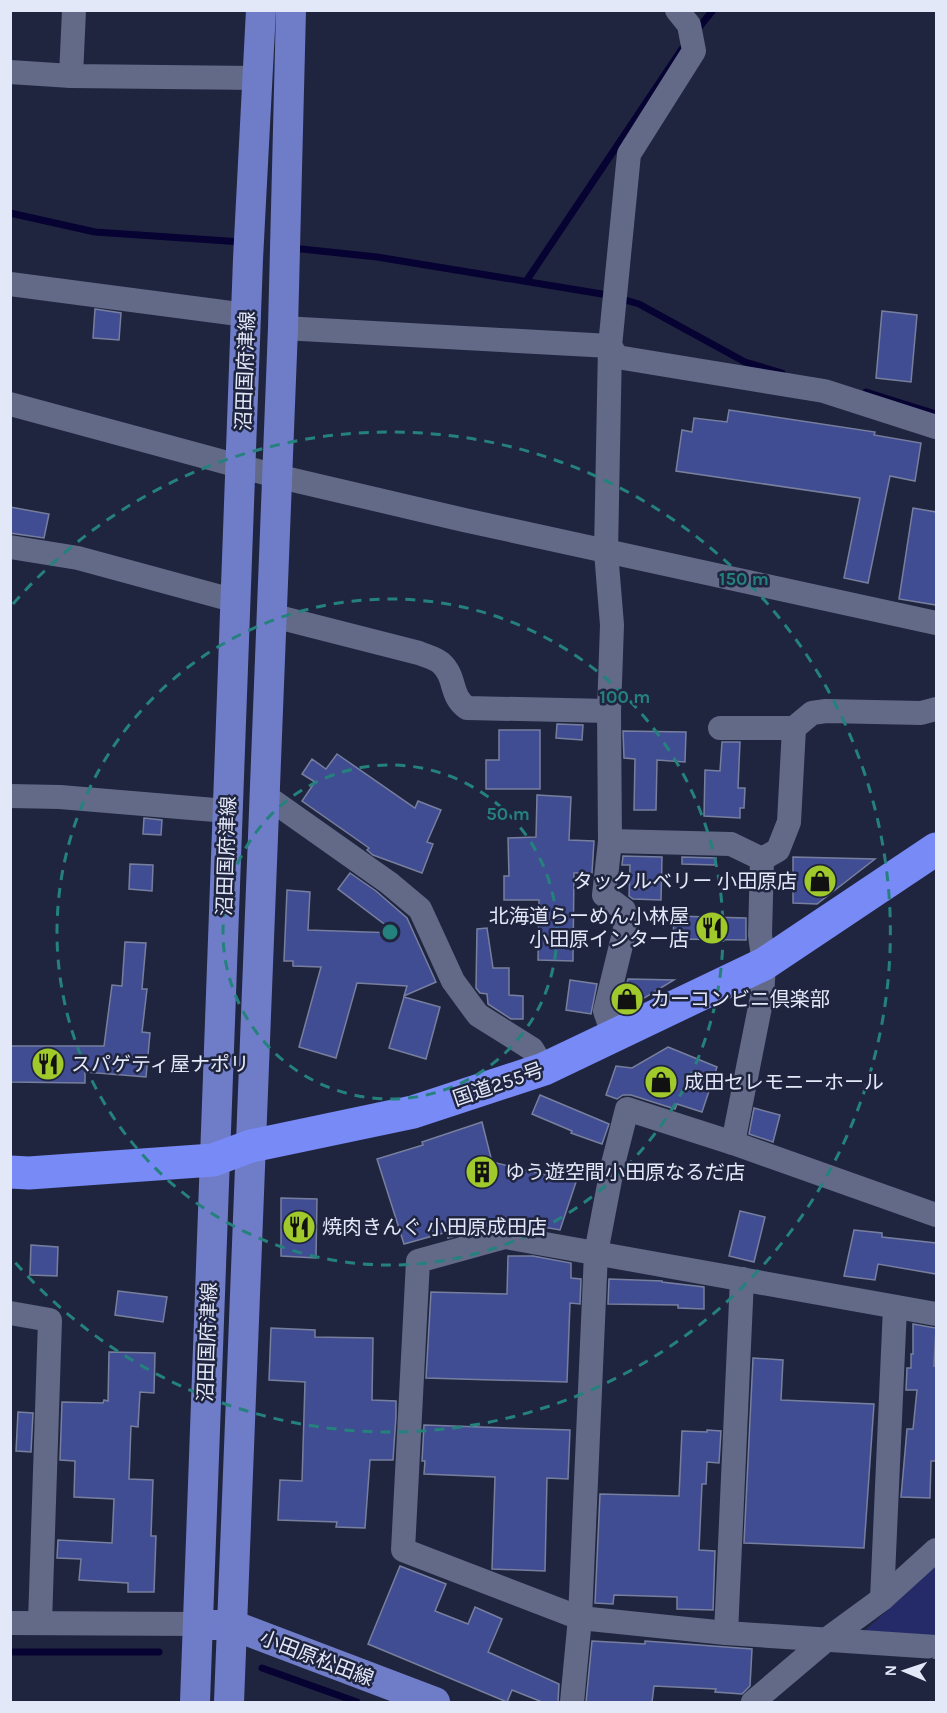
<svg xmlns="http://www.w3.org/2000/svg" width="947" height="1713" viewBox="0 0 947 1713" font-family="Karla,'Noto Sans JP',sans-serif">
	<rect width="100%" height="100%" fill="#20253f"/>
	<polygon fill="#242b68" points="936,1566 936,1640 859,1636"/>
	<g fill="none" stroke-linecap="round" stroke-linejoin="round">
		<g stroke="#060232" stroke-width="7">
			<polyline points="697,30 713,10"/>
			<polyline points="10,213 95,232 242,242"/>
			<polyline points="292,248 377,257 608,295 639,304 745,362 782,373"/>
			<polyline points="527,280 686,43"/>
			<polyline points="866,392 936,414"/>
			<polyline points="10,1652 159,1652"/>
			<polyline points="262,1668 357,1702"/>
		</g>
	</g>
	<g fill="#414d92" stroke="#777f9e" stroke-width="1.5">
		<polygon points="95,309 121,313 119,340 93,338"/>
		<polygon points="882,311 917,315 911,382 876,378"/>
		<polygon points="729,410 875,432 874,435 921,443 915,481 890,476 868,583 844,578 860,498 676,471 682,430 692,432 694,418 727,422"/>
		<polygon points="10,507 49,514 44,538 10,533"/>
		<polygon points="913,508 936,512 936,605 899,599"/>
		<polygon points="557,724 583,725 582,740 556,738"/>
		<polygon points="499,730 540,730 540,789 486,789 486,760 499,760"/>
		<polygon points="623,731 686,732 685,762 657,760 656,810 634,810 635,759 624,758"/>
		<polygon points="722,742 740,742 738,788 745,788 744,808 740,808 740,818 704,816 705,770 720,771"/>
		<polygon points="337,754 415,808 418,801 441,810 427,842 433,844 422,873 373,855 367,850 369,848 302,801 315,782 302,774 312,759 326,769"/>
		<polygon points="537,795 571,797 569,840 594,841 592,873 574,873 573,961 538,960 539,900 504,900 504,876 509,876 508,838 536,837"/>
		<polygon points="144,818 162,820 161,835 143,834"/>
		<polygon points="623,856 662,857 661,900 633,899 629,896 630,865 622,865"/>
		<polygon points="682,857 716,858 715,865 682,864"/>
		<polygon points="793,857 875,859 817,904 793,903"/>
		<polygon points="130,864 153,865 152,891 129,889"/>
		<polygon points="350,873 376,891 407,918 436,982 404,996 407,986 357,983 336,1058 299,1047 321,967 293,966 293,961 284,961 287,890 310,892 308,930 396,933 338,889"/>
		<polygon points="674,916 746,918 746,940 673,939"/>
		<polygon points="487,928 493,968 509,968 509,995 523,996 523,1019 511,1019 488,1004 487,994 480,993 476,988 477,929"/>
		<polygon points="125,942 146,943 142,989 147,989 142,1032 150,1033 146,1077 85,1072 85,1083 10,1082 10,1046 104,1046 112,985 122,986"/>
		<polygon points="628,979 674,980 631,1006 621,1006"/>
		<polygon points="570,980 597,984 591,1014 566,1010"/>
		<polygon points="404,997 440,1007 426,1059 389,1048"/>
		<polygon points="668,1047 717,1067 702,1112 677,1104 675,1109 631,1095 623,1095 617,1099 606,1095 616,1066 632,1068"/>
		<polygon points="540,1095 609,1124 602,1144 571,1133 572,1131 532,1114"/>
		<polygon points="754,1108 780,1115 773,1142 749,1134"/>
		<polygon points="482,1122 492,1162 576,1182 560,1230 509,1221 509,1219 448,1238 447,1232 404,1244 377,1159 423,1145 422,1142"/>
		<polygon points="281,1198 317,1199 316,1258 281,1256"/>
		<polygon points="740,1211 765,1217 754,1262 729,1256"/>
		<polygon points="854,1230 882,1233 882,1237 936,1243 936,1274 878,1264 875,1280 844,1276"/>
		<polygon points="31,1245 58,1247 57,1276 30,1275"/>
		<polygon points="508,1256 533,1256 571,1263 571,1278 581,1279 580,1304 570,1303 567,1382 426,1378 431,1292 507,1294"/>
		<polygon points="609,1279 662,1281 662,1282 704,1287 704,1309 678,1308 678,1305 608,1304"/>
		<polygon points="118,1291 167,1297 163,1322 115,1315"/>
		<polygon points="913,1324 936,1328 934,1366 936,1366 936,1461 931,1461 930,1498 901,1497 907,1429 913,1429 917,1390 906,1390 907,1368 911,1368 911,1354 913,1354"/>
		<polygon points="271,1328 315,1330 315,1337 373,1338 372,1400 396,1401 396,1416 393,1460 370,1460 365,1528 336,1527 337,1522 278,1520 280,1480 302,1481 305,1382 269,1380"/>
		<polygon points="109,1352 155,1353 154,1393 140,1392 138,1427 131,1426 129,1479 153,1480 151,1536 156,1536 154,1592 128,1592 128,1583 79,1580 81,1559 57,1558 58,1540 112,1543 114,1499 74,1497 75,1461 60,1460 62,1402 103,1403 104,1400 108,1401"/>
		<polygon points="753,1358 783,1360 781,1400 874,1404 864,1548 744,1543"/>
		<polygon points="18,1412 33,1413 31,1452 16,1451"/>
		<polygon points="424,1425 570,1430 568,1479 547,1478 545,1571 492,1569 495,1477 424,1474 425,1461 422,1461"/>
		<polygon points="707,1430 721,1431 719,1463 707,1462 706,1484 702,1484 699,1550 715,1551 713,1610 677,1609 677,1597 614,1595 613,1604 595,1603 600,1494 679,1496 682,1431 707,1432"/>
		<polygon points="400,1566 446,1584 435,1611 468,1624 475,1607 502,1619 488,1652 559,1684 558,1702 542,1702 512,1690 507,1702 368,1644"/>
		<polygon points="592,1641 645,1644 645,1641 673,1643 752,1649 750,1686 742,1694 715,1692 716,1689 654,1686 652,1702 586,1702"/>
	</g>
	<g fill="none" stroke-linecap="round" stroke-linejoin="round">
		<g stroke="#626a88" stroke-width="24">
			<polyline points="10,72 71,76 259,78"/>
			<polyline points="71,76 74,10"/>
			<polyline points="10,284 246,315"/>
			<polyline points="283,328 610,346 617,357 824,391 936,427"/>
			<polyline points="10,404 276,476 464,520 936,623"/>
			<polyline points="10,547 78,558 236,601"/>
			<path d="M270,615L419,653C426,656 435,658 441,663C457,678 449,695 467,708L609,711"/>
			<polyline points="720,728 794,728 812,713 826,711 921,713 936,709"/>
			<polyline points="263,794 389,883 420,909 453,981 478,1015 532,1049 544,1069"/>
			<polyline points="10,796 60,797 227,811"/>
			<polyline points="610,841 731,844 762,859 760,935 764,964 762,997 733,1143"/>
			<polyline points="762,859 778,850 789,822 794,728"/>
			<polyline points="614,1037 605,1011 625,929 624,910 604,895 610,841 609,711 612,625 606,552 610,346 629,154 694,51 689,25 677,10"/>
			<polyline points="10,1313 50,1320 40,1623"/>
			<polyline points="936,1314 505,1237 418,1261 403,1550 580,1618 726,1633 936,1647"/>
			<polyline points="882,1599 895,1307"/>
			<polyline points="10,1623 197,1624"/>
			<polyline points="726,1633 742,1279"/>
			<polyline points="572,1702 580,1618 596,1253 613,1164 627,1109 733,1143 936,1215"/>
			<polyline points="753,1702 826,1640 882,1599 936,1550"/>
		</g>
		<g stroke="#6f7dc9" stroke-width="30">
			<polyline points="212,1625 232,1625 435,1702"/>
			<polyline points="195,1702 248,259 261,10"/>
			<polyline points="229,1702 283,328 291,10"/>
		</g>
		<polyline stroke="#788af5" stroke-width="33" points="10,1172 29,1173 213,1160 251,1146 413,1112 544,1069 764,964 936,849"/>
	</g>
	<g fill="none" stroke="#24817c" stroke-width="3" stroke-dasharray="10 8">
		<circle cx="390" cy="932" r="167"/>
		<circle cx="390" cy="932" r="333"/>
		<path d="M13 604A500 500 0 1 1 13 1260"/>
	</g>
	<defs>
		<g id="shop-disc" transform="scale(1.725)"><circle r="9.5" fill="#a0c92b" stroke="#20253f"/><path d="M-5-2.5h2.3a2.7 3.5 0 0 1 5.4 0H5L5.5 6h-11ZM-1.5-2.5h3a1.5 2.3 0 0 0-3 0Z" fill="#111"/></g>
		<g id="restaurant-disc" transform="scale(1.725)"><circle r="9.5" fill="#a0c92b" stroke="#20253f"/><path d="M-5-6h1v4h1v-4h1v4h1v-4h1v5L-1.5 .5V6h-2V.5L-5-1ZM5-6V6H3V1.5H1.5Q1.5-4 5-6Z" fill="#111"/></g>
		<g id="building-disc" transform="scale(1.725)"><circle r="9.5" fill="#a0c92b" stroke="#20253f"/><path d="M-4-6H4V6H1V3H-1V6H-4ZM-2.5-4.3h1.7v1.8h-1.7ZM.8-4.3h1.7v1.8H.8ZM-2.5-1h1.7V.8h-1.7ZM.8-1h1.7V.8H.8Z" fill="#111"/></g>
	</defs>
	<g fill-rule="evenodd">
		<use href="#shop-disc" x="820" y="881"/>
		<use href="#restaurant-disc" x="712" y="928"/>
		<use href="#shop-disc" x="627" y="999"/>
		<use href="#restaurant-disc" x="48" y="1064"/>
		<use href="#shop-disc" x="661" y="1082"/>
		<use href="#building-disc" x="482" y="1172"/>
		<use href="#restaurant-disc" x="299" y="1227"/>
	</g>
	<g text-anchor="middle" stroke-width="5" stroke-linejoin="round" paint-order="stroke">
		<g font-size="20" fill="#e3e8f9" stroke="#20253f">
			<text transform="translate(245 371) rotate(-88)" y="7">沼田国府津線</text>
			<text transform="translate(226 856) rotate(-88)" y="7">沼田国府津線</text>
			<text transform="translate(498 1084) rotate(-19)" y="7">国道255号</text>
			<text transform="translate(207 1342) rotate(-88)" y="7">沼田国府津線</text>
			<text transform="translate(317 1658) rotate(21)" y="7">小田原松田線</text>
		</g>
		<g font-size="20" fill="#e3e8f9" stroke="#20253f" text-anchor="start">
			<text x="797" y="888" text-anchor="end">タックルベリー 小田原店</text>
			<text x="689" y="923" text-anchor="end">北海道らーめん小林屋<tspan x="689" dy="23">小田原インター店</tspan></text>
			<text x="650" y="1006">カーコンビニ倶楽部</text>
			<text x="71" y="1071">スパゲティ屋ナポリ</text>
			<text x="684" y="1089">成田セレモニーホール</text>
			<text x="505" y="1179">ゆう遊空間小田原なるだ店</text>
			<text x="322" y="1234">焼肉きんぐ 小田原成田店</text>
		</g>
	</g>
	<circle cx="390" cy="932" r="9" fill="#24817c" stroke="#20253f" stroke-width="3"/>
	<g font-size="18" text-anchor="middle" font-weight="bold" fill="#24817c" stroke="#20253f" stroke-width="5" stroke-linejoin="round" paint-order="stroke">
		<text x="744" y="585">150 m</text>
		<text x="625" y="703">100 m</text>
		<text x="508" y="820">50 m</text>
	</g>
	<rect width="947" height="1713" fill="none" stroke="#e3e8f9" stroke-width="24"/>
	<g transform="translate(905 1671) rotate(272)" stroke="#20253f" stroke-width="4.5" paint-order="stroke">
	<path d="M0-4.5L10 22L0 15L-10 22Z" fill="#e3e8f9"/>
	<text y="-9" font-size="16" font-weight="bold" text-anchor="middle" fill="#e3e8f9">N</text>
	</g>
</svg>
